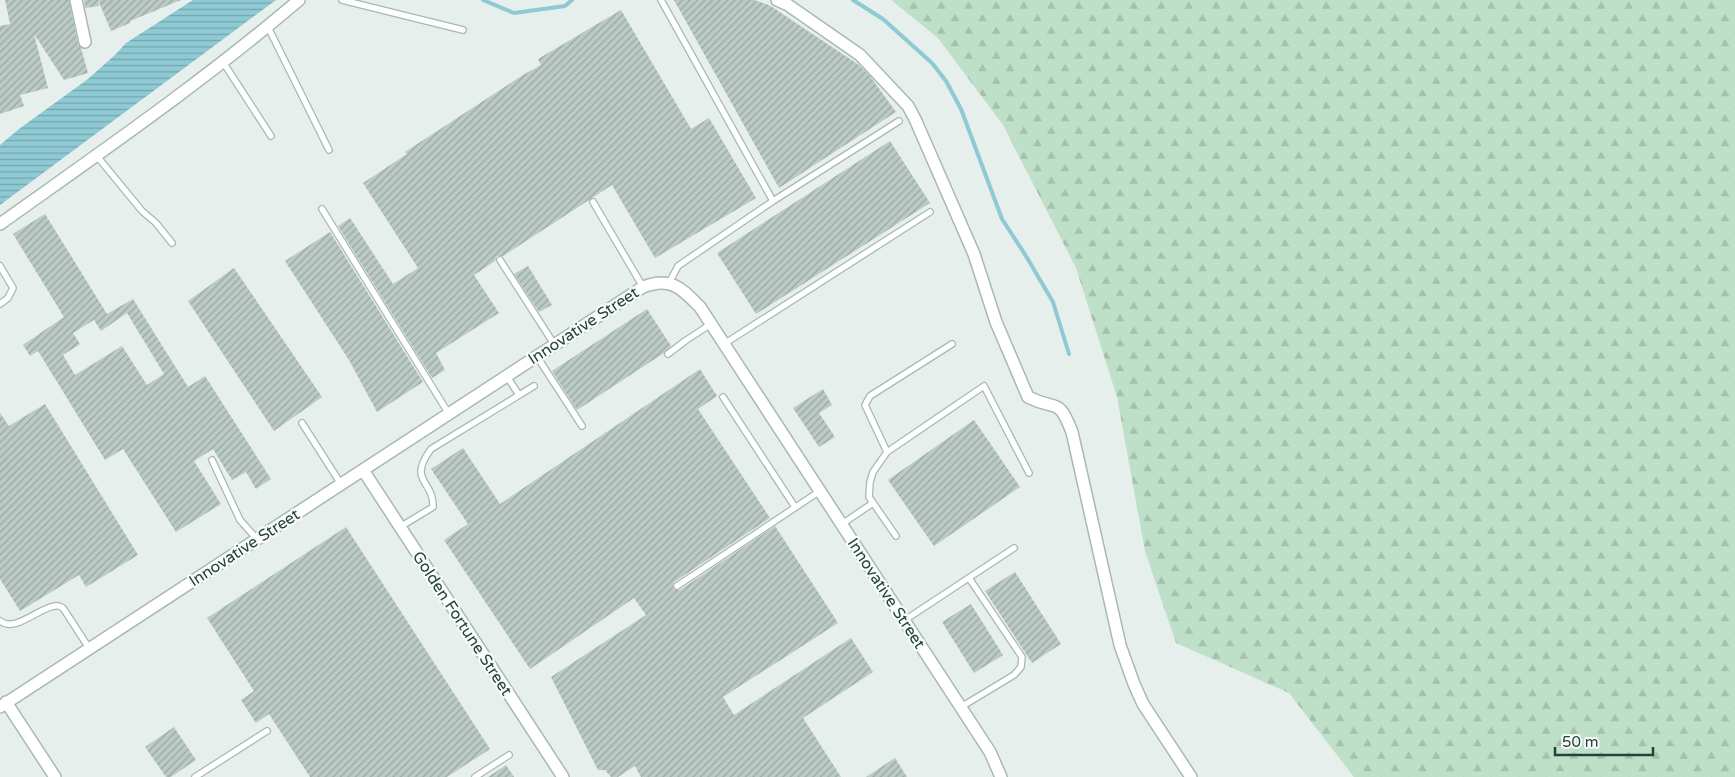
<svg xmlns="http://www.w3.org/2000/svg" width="1735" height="777" font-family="'Varela Round',sans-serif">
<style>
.forest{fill:url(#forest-firs)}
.water{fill:url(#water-rules)}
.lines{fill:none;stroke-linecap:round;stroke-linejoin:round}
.stream{stroke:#8ec9d4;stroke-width:4}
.building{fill:url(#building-hatch);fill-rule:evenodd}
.lane-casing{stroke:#a8b8b2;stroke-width:8}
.street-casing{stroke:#a8b8b2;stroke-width:14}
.lane{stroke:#fff;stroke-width:5.5}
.street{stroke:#fff;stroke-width:11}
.labels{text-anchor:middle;stroke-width:4.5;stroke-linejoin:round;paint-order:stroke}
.street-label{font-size:16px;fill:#24423a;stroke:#f7fbf9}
</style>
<defs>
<pattern id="forest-firs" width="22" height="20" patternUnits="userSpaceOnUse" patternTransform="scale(1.25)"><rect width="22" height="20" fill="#bfe0c8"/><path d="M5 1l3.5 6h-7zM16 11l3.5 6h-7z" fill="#a4c1ad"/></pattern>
<pattern id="water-rules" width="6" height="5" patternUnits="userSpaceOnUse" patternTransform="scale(1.25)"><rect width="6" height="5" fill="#8ec9d4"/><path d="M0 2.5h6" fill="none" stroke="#74a5ad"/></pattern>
<pattern id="building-hatch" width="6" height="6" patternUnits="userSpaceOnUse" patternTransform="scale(1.25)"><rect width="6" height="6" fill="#bbcac4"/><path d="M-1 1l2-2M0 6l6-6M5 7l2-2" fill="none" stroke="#98a6a0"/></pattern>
</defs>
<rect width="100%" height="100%" fill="#e6efeb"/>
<path class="forest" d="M891 0H1735V777H1354L1289 693 1176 643 1145 551 1117 397 1076 268 1003 125 938 38Z"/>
<path class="water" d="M193 0H276L0 205V145L19 129 88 79 115 55 126 43Z"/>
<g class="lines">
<path class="stream" d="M483 0 514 13 565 6 572 0
M853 0 883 19 932 63 946 81 961 109 1002 219 1026 256 1053 302 1069 354"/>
</g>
<path class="building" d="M5 0H69L78 44 81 48 88 73 64 80 34 34 48 88 20 95 24 106 0 114V26L10 24Z
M84 0H181L130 21V23L111 31 98 0 99 6 85 8Z
M674 0H754L769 5 859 65 870 76 896 112 779 188Z
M621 10 691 129 709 118 756 198 655 258 612 185 503 256H497L495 261 474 275 499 313 436 353 445 370 432 378 338 226 350 218 393 284 418 268 363 183 407 154 405 152 523 75 541 65 538 59Z
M890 141 930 203 756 314 717 253Z
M45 214 107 314 133 299 188 387 205 376 271 479 256 489 246 472 232 480 213 449 194 461 221 504 176 532 123 449 105 460 38 351 30 356 23 345 64 317 13 234ZM127 313 164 374 147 385 122 346 75 375 63 355 80 344 73 333 94 320 101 331Z
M330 232 423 382 377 412 349 360 285 261Z
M528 266 552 305 539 312 514 274Z
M234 268 322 397 274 431 188 301Z
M647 309 671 346 664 353 577 410 552 371Z
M700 369 717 396 698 409 770 518 674 582 673 588 675 590H680L775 526 838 623 723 697 734 715 851 638 873 672 803 718 841 777H641L635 766 618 777H611L605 770H598L551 677 646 615 634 598 530 669 444 540 468 524 431 469 463 448 500 504Z
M823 389 832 405 819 413 835 437 819 447 793 408Z
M45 404 138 555 86 587 79 575 20 611 0 579V413L9 426Z
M974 420 1020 487 934 546 888 480Z
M346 527 490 749 447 777H310L269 714 256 723 241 700 254 691 207 618Z
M1015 572 1061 644 1032 663 985 591Z
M971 604 1003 655 974 673 942 622Z
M174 727 196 760 171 777H166L145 747Z
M895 758 907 777H866Z
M506 765 514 777H488Z"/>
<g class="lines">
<defs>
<path id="lane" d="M342 0 463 30
M661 0 773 201
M268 27 329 150
M223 62 271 136
M96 155 142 211 156 223 172 243
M593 202 643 287
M322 209 449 414
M500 260 554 344
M0 266 13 288 8 298 0 304
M669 283 678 266 773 201 899 121
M724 344 930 212
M668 354 685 341 711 324
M536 355 582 426
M506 375 519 395
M723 397 795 507
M302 423 341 484
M887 452 865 405 870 396 952 344
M212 460 240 520 256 538
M842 524 873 503
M400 527 433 507C434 480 407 482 431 449L534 386
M896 536 869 497 870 482 873 472 887 452 984 386 1029 473
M677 586 820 491
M905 620 1014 548
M0 621C15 633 40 607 55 606 58 605 61 607 63 608L89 648
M961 707 1014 675 1021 667 1022 657 969 578
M195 777 267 731
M475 777 509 755"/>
<path id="street" d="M76 0 85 42
M777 0 788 5 860 55 908 106 915 119 974 254 996 322 1028 397C1058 412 1058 396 1072 432L1120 645 1134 684 1143 704 1191 777
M0 224C101 152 204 81 299 0
M363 470 563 777
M6 702 55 777
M0 707 643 287C671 276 681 288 700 307L990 752 1001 777"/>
</defs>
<use href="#lane" class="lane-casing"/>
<use href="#street" class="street-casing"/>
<use href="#lane" class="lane"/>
<use href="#street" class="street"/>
</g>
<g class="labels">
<g class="street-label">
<text transform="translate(583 325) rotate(-33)" y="6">Innovative Street</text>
<text transform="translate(244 547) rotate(-33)" y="6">Innovative Street</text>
<text transform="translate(887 593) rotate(57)" y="6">Innovative Street</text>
<text transform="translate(463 623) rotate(57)" y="6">Golden Fortune Street</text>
</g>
</g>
<path d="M1555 747v8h98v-8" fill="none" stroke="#24423a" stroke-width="2.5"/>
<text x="1562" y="747" font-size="15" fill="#24423a" stroke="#f7fbf9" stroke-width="4" paint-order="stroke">50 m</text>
</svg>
